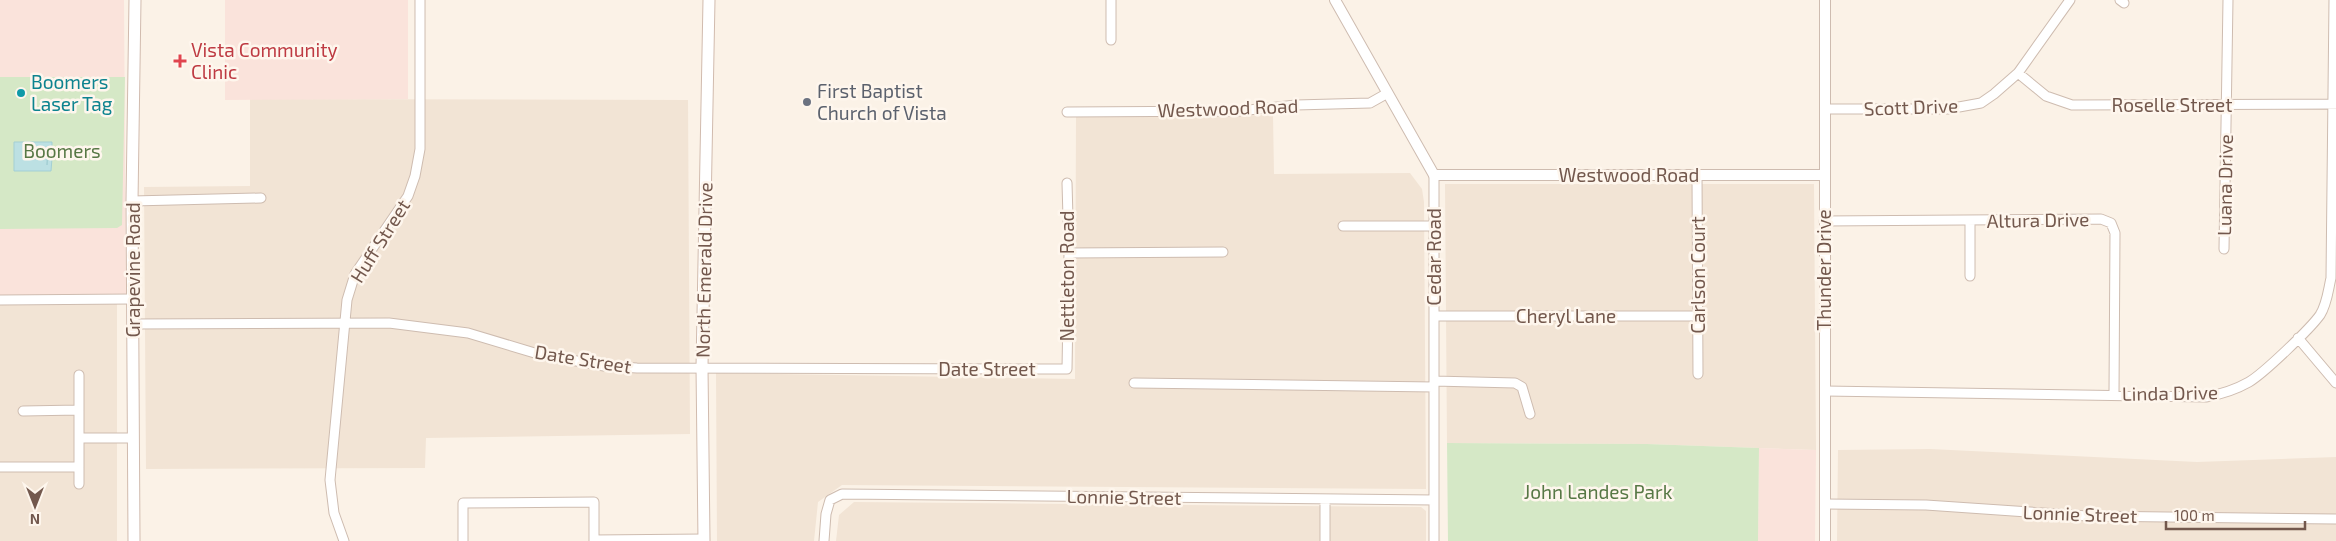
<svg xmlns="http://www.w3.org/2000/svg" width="2336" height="541" font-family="'Exo 2',sans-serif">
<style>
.residential{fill:#f2e4d5}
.commercial{fill:#fae3db}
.green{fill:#d5e8c6}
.water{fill:#bce0e3;stroke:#a3cfd4}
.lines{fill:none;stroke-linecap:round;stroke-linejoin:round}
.minor-casing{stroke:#cebcb0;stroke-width:11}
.tertiary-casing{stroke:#cebcb0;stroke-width:12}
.secondary-casing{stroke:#d1bbae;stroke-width:13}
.minor{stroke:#fff;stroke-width:9}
.tertiary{stroke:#fff;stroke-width:10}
.secondary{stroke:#fff;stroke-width:11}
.health-dot{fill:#e0444e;stroke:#fef6ed;stroke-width:2}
.culture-dot{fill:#0f9aa8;stroke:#fef6ed;stroke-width:2}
.worship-dot{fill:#6b7280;stroke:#fef6ed;stroke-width:2}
.labels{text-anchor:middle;stroke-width:5;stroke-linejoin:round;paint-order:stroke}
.health-label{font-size:19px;fill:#be3a42;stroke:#fef6ed;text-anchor:start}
.culture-label{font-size:19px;fill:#0d838f;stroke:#fef6ed;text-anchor:start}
.worship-label{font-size:19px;fill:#5b616d;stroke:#fef6ed;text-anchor:start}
.street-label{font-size:19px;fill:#73584d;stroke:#fef6ed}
.park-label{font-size:19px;fill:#577845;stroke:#fef6ed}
</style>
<rect width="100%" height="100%" fill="#fbf2e7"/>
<path class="residential" d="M250 99 688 100 690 434 426 438 425 468 146 469 144 187 250 186Z
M1273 115 1274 174 1410 173 1422 189 1424 202 1426 489 842 485 818 502 814 541H717L716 373 1075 379 1076 117Z
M1445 184H1814L1816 450 1647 444 1447 443Z
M117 304V541H0V305Z
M1930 449 2197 462 2336 457V541H1837L1838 450Z
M854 502 1421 507 1426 511V541H836L839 515Z"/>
<path class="commercial" d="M0 0H124L126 294 0 296Z
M225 0H408V99L225 100Z
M1759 448 1816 450 1815 541H1758Z"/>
<path class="green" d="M0 77H125L122 225 117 228 0 229Z
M1447 443 1647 444 1759 448 1758 541H1448Z"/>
<path class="water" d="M14 142H52V156H49V148H47V165L48 158H52L51 171H14Z"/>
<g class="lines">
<defs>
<path id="minor" d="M2120 0 2124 3
M1111 40V0
M2018 73 2046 96 2072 105 2336 104
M1825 109H1948L1981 103 1994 94 2018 73 2070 0
M1067 112 1239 111 1296 105 1370 103 1386 94
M1434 175V541
M1697 175 1698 374
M132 201 261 198
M1970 220V276
M1824 221 2101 219 2111 223 2115 233 2114 394
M1343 226H1434
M2224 249 2228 0
M1069 253 1223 252
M0 300 132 299
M1434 316H1698
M133 324 389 323 468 333 538 354 604 366 637 368 1067 369 1069 253 1067 183
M2298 338 2336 383
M79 375V438H133
M1434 381 1515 383 1522 387 1530 414
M1134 383 1434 387
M1825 391 2206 397C2222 394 2235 390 2249 382 2264 373 2310 329 2320 315 2327 304 2328 291 2331 278L2334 0
M23 411 79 410
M79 438V484
M0 467H79
M1825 504 1926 505 2087 516 2336 519
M594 540 704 539
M344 541 334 513 330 480 347 300 355 274 408 196 415 176 420 149V0
M463 541V503L594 502V541
M824 541 826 514 830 500 842 494 1434 500
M1325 541V499"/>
<path id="tertiary" d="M1335 0 1434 175H1824
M1825 0V541"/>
<path id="secondary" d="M134 541 132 201 135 0
M704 541 702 367 709 0"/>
</defs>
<use href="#minor" class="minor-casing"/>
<use href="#tertiary" class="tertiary-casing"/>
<use href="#secondary" class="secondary-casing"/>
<use href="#minor" class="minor"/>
<use href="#tertiary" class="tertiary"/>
<use href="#secondary" class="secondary"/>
</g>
<path class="health-dot" d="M177.5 53.5h5v5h5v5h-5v5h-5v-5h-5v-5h5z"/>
<circle class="culture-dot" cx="21" cy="93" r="5"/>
<circle class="worship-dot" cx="807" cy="102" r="5"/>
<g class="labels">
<g class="health-label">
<text x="191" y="57">Vista Community<tspan x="191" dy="22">Clinic</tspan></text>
</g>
<g class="culture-label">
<text x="31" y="89">Boomers<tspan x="31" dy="22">Laser Tag</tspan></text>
</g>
<g class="worship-label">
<text x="817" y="98">First Baptist<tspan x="817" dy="22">Church of Vista</tspan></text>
</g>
<g class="street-label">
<text x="2172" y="112">Roselle Street</text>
<text transform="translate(1911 107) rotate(-2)" y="7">Scott Drive</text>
<text transform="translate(1228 108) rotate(-2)" y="7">Westwood Road</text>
<text x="1629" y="182">Westwood Road</text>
<text transform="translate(2225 185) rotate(-89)" y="7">Luana Drive</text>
<text transform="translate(2038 220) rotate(-1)" y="7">Altura Drive</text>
<text transform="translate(380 241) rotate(-58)" y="7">Huff Street</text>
<text transform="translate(1434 257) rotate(-90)" y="7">Cedar Road</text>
<text transform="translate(133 270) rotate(-90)" y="7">Grapevine Road</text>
<text transform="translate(704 270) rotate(-89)" y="7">North Emerald Drive</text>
<text transform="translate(1824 270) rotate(-90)" y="7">Thunder Drive</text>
<text transform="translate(1698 275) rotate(-90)" y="7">Carlson Court</text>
<text transform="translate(1067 276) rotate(-90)" y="7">Nettleton Road</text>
<text x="1566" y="323">Cheryl Lane</text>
<text transform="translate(583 359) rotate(9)" y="7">Date Street</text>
<text x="987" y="376">Date Street</text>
<text transform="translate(2170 393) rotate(-1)" y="7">Linda Drive</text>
<text transform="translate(1124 497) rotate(1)" y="7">Lonnie Street</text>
<text transform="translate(2080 514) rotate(2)" y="7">Lonnie Street</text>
</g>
<g class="park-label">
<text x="62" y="158">Boomers</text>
<text x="1598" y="499">John Landes Park</text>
</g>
</g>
<g transform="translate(35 506) rotate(180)" stroke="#fef6ed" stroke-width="4" paint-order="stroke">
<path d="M0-4L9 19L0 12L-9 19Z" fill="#73584d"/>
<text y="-8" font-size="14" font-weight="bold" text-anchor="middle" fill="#73584d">N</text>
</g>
<path d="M2166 521v8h139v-8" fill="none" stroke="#73584d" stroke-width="2.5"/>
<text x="2174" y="521" font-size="15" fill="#73584d" stroke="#fef6ed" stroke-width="4" paint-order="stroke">100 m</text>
</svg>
